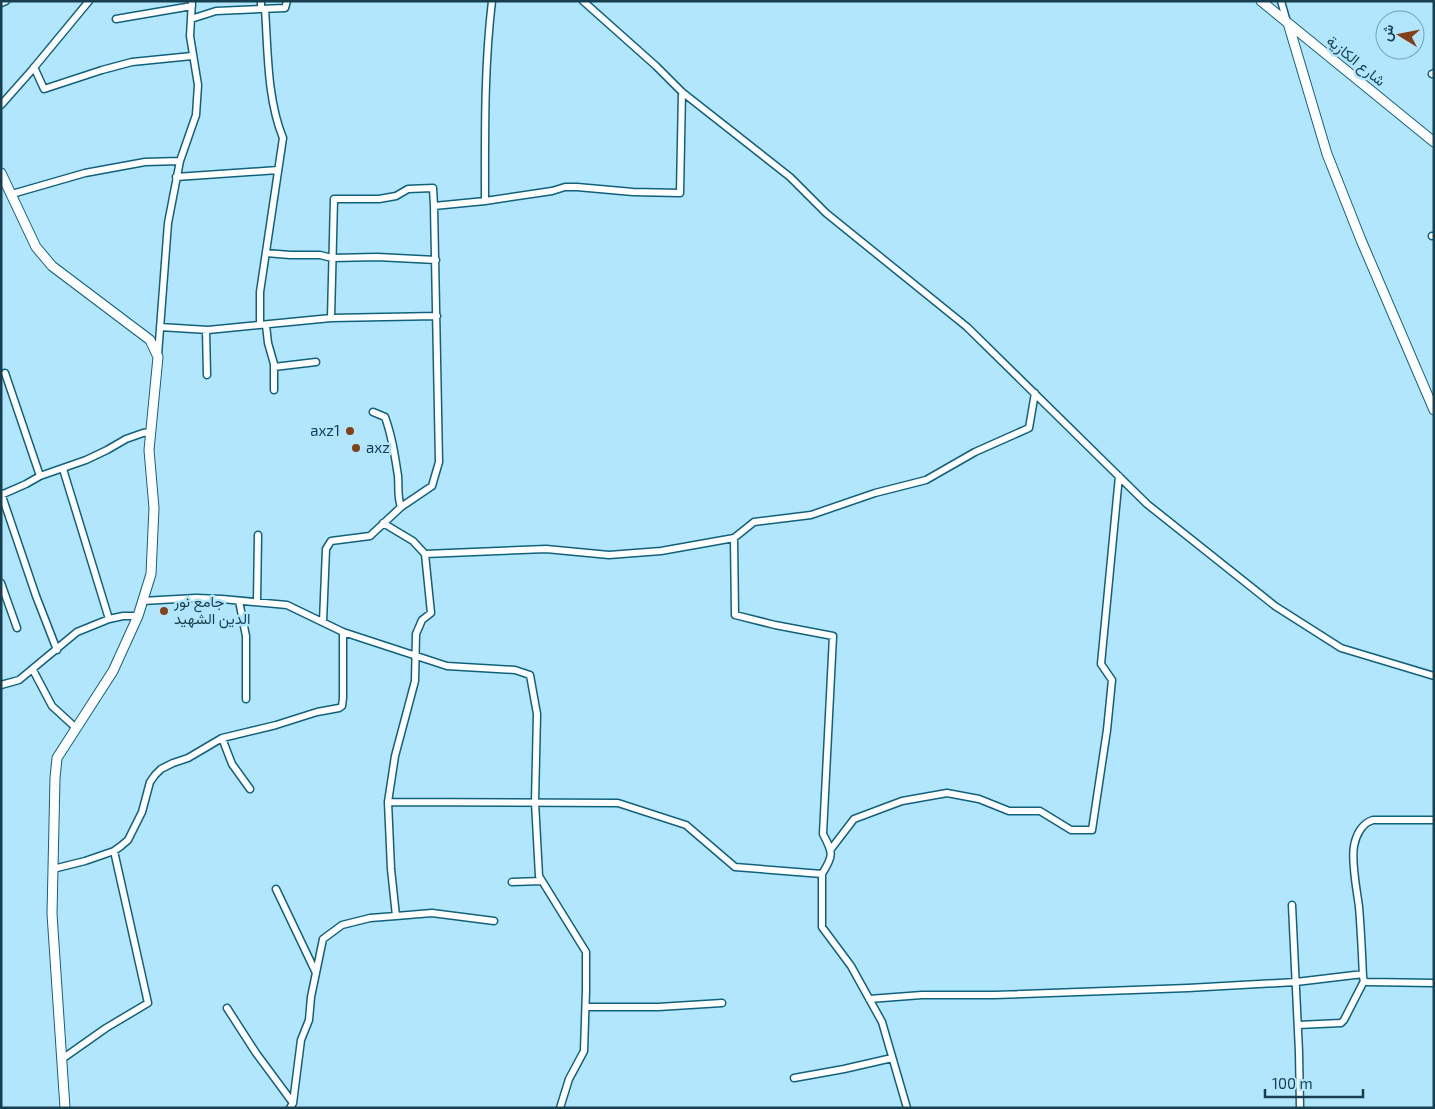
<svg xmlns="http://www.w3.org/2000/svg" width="1435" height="1109" font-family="'Exo 2',Vazirmatn,sans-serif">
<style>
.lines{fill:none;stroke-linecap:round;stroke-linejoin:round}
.street-casing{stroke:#10627c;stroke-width:9}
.secondary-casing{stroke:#10627c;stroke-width:11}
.street{stroke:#fff;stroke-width:6}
.secondary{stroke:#fff;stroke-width:9}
.poi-dot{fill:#853f19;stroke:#b1e6fd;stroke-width:2}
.labels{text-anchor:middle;stroke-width:5;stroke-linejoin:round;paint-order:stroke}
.street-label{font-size:15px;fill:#173f4f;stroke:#b1e6fd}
.poi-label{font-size:15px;fill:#173f4f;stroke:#b1e6fd;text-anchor:start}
</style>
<rect width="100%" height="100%" fill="#b1e6fd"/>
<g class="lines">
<defs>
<path id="street" d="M261 1V9
M583 1 656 66 682 92 790 177 826 213 967 327 1147 504 1275 606 1341 648 1434 676
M1281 1 1287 22
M1 3 6 1
M116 19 192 6
M191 19 216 11 285 8 287 1
M34 67 44 89 102 70 132 62 192 56
M1432 74 1434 73
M1 105 32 70 89 1
M176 177 278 170
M12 194 85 173 145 162 180 161
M485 201C485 134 484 68 492 1
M1432 236H1434
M266 253 290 255H320L332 258 377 257 436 260
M331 318 334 199H379L396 196 408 189 433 188 434 206
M260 325V292L283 138C267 99 268 51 265 9
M266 325 268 343 274 364V390
M160 327 208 330 331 318 437 316
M206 330 207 375
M158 355 168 223 180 161 196 115 198 85 190 36 192 1
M274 367 316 362
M5 373 40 476
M373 412 385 417C392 436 395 456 398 476 399 486 397 496 401 507
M63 469 109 619
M1 493 36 596 57 650
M1 495 26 484 40 476 86 460 107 450 126 439 143 433 151 432
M734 538 735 615 775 625 833 636 823 834C833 853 834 855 822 874
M425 554 546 549 609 555 661 551 734 538 754 522 811 515 875 493 926 480 975 452 1029 428 1035 393
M1 583 17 628
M142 601 196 598 222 599 287 605 343 632 447 666 515 670 530 675 537 714 535 802 539 876 586 952V990L584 1051 569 1079 560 1108
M239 601 246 636V699
M257 602 258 535
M323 622 326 549 331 541 370 536 401 507 432 486 439 462 434 206 485 201 552 191 565 187H577L633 192 680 193 682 92
M33 670 52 706 76 728
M1 685 19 680 77 632 109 619 123 616H138
M222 738 232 764 250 789
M388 802 618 803 686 825 735 867 822 874V927L851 966 882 1022 907 1108
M1434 820H1373C1362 823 1356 835 1354 846 1351 862 1357 891 1359 907 1361 930 1362 954 1363 977L1364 981 1367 982 1434 983
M831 849 854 819 902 801 947 793 979 799 1009 811H1040L1071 830H1092L1107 730 1112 680 1101 664 1119 476
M53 869 85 861 114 851 121 846 128 840 142 812 150 782 155 775 161 769 173 763 188 758 222 738 276 725 317 712 339 708 342 706 343 698V632
M512 882 542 881
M276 889 316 973
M1292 905 1299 1052 1300 1108
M396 916 432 913 494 921
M869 999 922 995H994L1188 988 1296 982 1363 974
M586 1007H658L722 1003
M227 1008 256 1053 293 1103
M1298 1025 1341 1023 1344 1020 1364 981
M62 1059 106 1028 148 1003 114 851
M794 1078 844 1069 892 1058
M290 1108 293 1103 301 1040 309 1020 311 997 323 939 342 925 370 918 396 916 391 869 388 802 395 756 415 681 416 634 422 620 431 613 425 554 413 541 383 523"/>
<path id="secondary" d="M1261 1 1434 142
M1288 23 1327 154 1361 240 1434 410
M1 173 36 247 52 266 150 340 158 357 149 450 154 508 151 574 138 616 113 671 57 758 55 778 52 914 65 1108"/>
</defs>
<use href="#street" class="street-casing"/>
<use href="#secondary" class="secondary-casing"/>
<use href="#street" class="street"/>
<use href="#secondary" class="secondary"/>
</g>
<g class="poi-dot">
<circle cx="350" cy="431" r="5"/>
<circle cx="356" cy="448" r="5"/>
<circle cx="164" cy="611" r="5"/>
</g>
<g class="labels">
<g class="street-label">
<text transform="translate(1356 61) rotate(39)" y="5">شارع الكازية</text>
</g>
<g class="poi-label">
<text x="340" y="436" text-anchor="end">axz1</text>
<text x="366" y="453">axz</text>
<text x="174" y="607">جامع نور<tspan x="174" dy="17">الدين الشهيد</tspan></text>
</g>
</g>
<rect width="1435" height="1109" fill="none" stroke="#173f4f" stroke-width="5"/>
<g transform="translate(1400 35) rotate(280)"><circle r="24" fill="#b1e6fd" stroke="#73a3b7"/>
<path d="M0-4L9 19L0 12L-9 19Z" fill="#853f19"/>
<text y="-8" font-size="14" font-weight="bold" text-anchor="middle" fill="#173f4f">ش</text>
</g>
<path d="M1265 1089v8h98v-8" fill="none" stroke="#173f4f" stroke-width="2.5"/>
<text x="1272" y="1089" font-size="15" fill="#173f4f" stroke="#b1e6fd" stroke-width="4" paint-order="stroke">100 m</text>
</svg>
